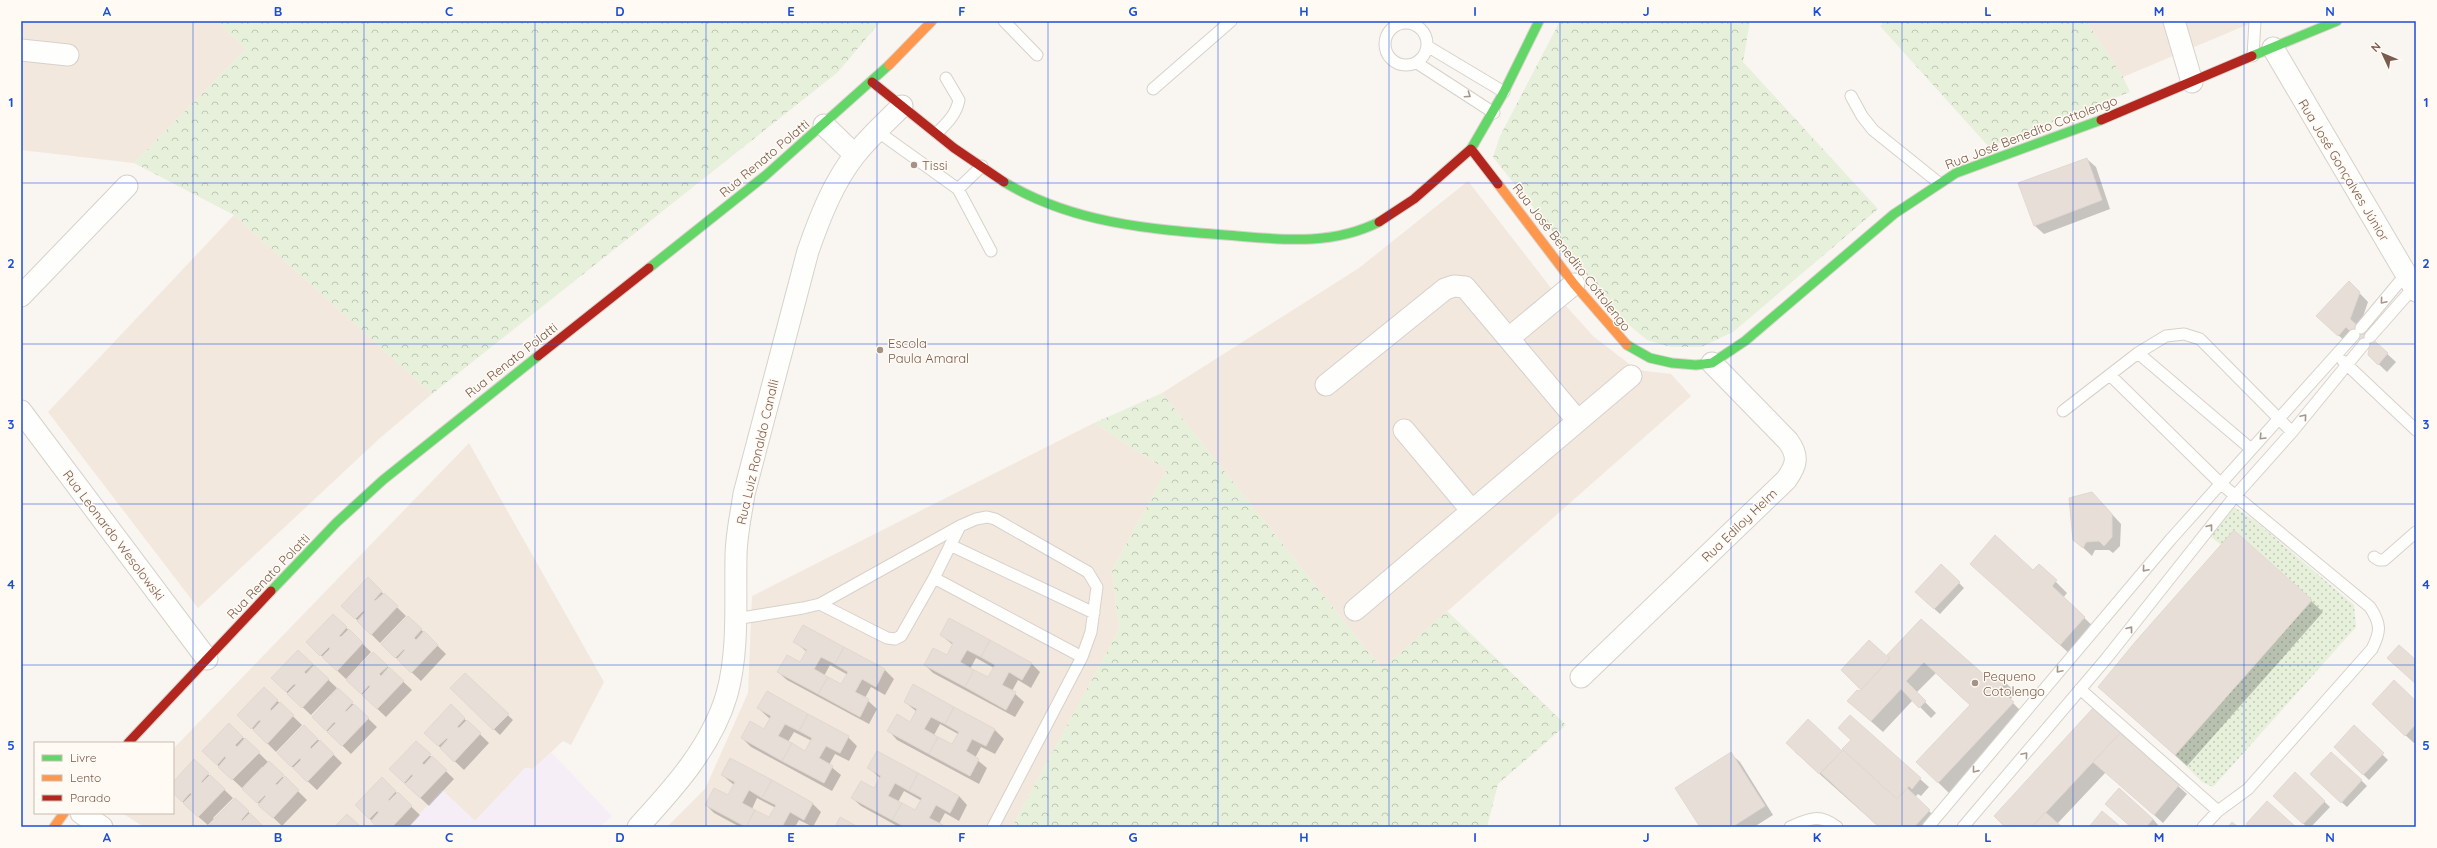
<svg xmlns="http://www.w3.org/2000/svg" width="2437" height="848" font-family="Quicksand,sans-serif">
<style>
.residential{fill:#f2e8de}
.education{fill:#f6eef6}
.grass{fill:url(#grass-dots)}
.forest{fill:url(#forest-crowns)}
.shadow{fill:#0003;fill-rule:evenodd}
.building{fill:#e6ded7;stroke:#e2d8d2}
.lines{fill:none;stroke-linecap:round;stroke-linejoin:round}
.lane-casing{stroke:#d7d1cb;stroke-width:13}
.street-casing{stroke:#d7d1cb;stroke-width:23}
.fast-casing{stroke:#d9d2cb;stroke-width:11}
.slow-casing{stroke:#d9d2cb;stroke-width:11}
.jam-casing{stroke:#d9d2cb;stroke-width:11}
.lane{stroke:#fefefd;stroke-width:11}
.street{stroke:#fefefd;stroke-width:21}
.fast{stroke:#63d668;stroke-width:9}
.slow{stroke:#ff974d;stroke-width:9}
.jam{stroke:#b3261e;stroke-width:9}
.oneway{stroke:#a8958b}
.grid{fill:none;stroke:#1d4ed8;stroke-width:1;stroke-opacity:0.55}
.poi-dot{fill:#a69286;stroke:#fffaf3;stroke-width:1.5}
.labels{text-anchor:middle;stroke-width:3;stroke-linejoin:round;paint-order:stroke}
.street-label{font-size:13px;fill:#7a5c4d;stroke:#fffaf3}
.poi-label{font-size:13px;fill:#7a5c4d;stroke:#fffaf3;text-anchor:start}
.neatline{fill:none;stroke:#1d4ed8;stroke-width:1.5}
.grid-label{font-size:13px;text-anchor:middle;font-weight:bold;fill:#1d4ed8}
</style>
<defs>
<pattern id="grass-dots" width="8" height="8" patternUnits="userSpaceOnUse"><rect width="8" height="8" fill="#e7f0db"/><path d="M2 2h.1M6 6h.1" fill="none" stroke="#c0c6b4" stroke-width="1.8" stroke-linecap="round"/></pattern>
<pattern id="forest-crowns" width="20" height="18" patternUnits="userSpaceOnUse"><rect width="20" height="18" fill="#e7f0db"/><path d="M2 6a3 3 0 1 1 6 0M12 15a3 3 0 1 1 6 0" fill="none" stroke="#c0c6b4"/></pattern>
</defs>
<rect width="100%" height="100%" fill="#f9f5f0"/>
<path class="residential" d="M21 21H217L246 49 134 163 21 150Z
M2086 21H2256L2123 77Z
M1468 181 1558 297 1593 336 1637 370 1671 374 1691 396 1382 669 1162 393 1359 268Z
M234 215 432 394 380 438 198 608 48 412Z
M1094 423 1167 470 1112 570 1119 630 1012 827H667L705 789 748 693 752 596Z
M469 443 604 682 571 745 563 741 533 769 525 768 475 821 442 790 408 827H144L122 813H173V749Z"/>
<path class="education" d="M551 752 612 816 600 827H408L442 790 475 821 525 768 533 769Z"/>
<path class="grass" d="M2234 507 2255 521 2354 605 2356 627 2213 787 2202 782 2175 755 2312 600 2235 530 2221 545 2210 536Z"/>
<path class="forest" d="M217 21H881L838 72 432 394 234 215 134 163 246 49Z
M1560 21H1750L1743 62 1878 209 1733 332 1701 347H1671L1647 340 1623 320 1493 157 1500 136Z
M1885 21H2086L2123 77 2130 92 1989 147 1880 26Z
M1162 393 1382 669 1447 611 1566 725 1498 784 1487 827H1012L1119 630 1112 570 1167 470 1094 423Z"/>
<path class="shadow" d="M2087 159 2096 167 2110 209 2044 234 2035 226 2020 184Z
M2349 282 2368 302 2359 328 2396 362 2387 372 2369 355 2370 349 2355 335 2348 344 2326 324Z
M2101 502 2121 524 2120 546 2113 553 2109 550H2095L2092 556 2074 539Z
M2235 531 2323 612 2187 766 2111 698Z
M1941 565 1964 588 1940 614 1922 598Z
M2039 565 2067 593 2063 598 2096 629 2072 656 1983 575 2033 572Z
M368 579 406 616 380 643 351 614Z
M333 615 371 652 346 679 307 642Z
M408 617 446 654 421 681 391 653Z
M1921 620 1990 681 1996 674 2005 682 2016 693 2010 700 2024 714 1950 794 1917 762 1971 706 1936 673 1916 693 1936 713 1931 718 1913 700 1883 732 1848 701 1893 663Z
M803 626 885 670 894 679 885 695 871 687 865 698 877 709 869 724 787 680 778 672 801 663 807 652 795 642ZM830 665 848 675 842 686 824 676Z
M941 635 1031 663 1040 672 1031 688 1018 680 1012 691 1024 702 1015 717 933 673 925 665 947 656 953 645ZM976 658 994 668 988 679 970 669Z
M298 651 337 688 311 715 281 687Z
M373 653 412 690 386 717 356 689Z
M465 674 513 720 500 735 451 688Z
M913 686 995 730 1004 739 995 754 981 747 975 758 987 768 979 784 897 740 889 731 911 723 917 712 905 702ZM940 724 958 734 952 745 934 735Z
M264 688 302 725 276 752 247 723Z
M338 690 377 727 351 754 313 717Z
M2416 702V742L2414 743 2381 713Z
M451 706 489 743 464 770 425 733Z
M758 708 848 737 857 746 849 761 835 754 829 765 841 775 832 791 751 747 742 738 764 730 770 719ZM794 732 812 741 806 752 788 742Z
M2094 709 2187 794 2163 823 2106 772 2057 824 2061 827H2007Z
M1808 721 1843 754V750L1852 740 1920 779 1929 787 1921 796 1918 794 1915 797 1938 820 1931 827H1879L1795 752Z
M229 724 307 800 282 826 244 789 264 768 262 767 242 788 212 760Z
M304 726 342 763 317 790 287 762Z
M2354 727 2388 760 2369 780 2335 747Z
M416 742 454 779 429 806 399 778Z
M1731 754 1740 762 1773 815 1754 827H1701Z
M194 761 233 798 213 818 215 820 235 799 264 827H210L193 812 173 792V783Z
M869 768 959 796 967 805 959 821 945 813 939 824 943 827H899L861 806 852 798 875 789 881 779ZM904 791 922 801 916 812 898 802Z
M2295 774 2330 807 2311 827H2307L2274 796Z
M722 775 812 803 821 812 813 827 799 820 795 827H740L714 813 706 805 728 796 734 785ZM757 798 776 808 769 819 752 809Z
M382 779 420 815 409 827H378L365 814Z
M2317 780H2361L2367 786 2347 807Z
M2153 819 2158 825 2156 827H2132Z"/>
<path class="building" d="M2087 158 2102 200 2034 226 2018 183Z
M2349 281 2360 292 2350 319 2388 353 2378 365 2368 355 2369 349 2346 327 2338 336 2316 316Z
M2092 492 2112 514V537L2104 546 2099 541 2086 542 2083 548 2073 540 2069 498Z
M2234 530 2312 600 2175 755 2098 687 2136 641Z
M1995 535 2033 570 2039 564 2057 580 2052 586 2085 617 2060 645 1970 564Z
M1941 564 1960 582 1934 609 1915 592Z
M368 577 382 591 374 600 375 601 384 593 398 606 371 635 357 621 365 612 363 611 355 619 341 606Z
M333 614 347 627 339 636 341 637 349 629 363 643 337 671 322 657 330 649 329 647 320 656 306 642Z
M408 616 422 629 414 638 416 640 424 631 438 645 411 673 397 659 405 650 404 649 395 658 381 644Z
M949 618 990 640 981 657 967 650 960 662 974 670 965 687 924 665 933 648 947 655 953 643 940 635Z
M1921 619 1990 680 1996 673 2006 681 1999 689 2014 702 1938 783 1916 762 1970 705 1924 662 1906 681 1926 701 1919 708 1901 689 1871 721 1847 701 1857 690 1860 691 1890 658 1887 655Z
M803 625 844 647 835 664 821 657 814 669 828 677 818 694 777 672 787 655 800 662 807 650 793 642Z
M990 640 1032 663 1022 680 1009 672 1002 685 1016 692 1006 710 965 687 974 670 988 677 995 665 981 657Z
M1869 640 1890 659 1861 690 1841 670Z
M2399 645 2416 660V684L2387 658Z
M844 647 885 669 876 687 862 679 855 692 869 699 860 717 818 694 828 677 841 684 848 672 835 664Z
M298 650 313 664 304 672 306 674 314 665 329 679 302 708 287 694 296 685 294 684 286 692 271 678Z
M373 652 388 666 379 674 381 676 389 667 404 681 377 709 362 695 370 687 369 685 361 694 346 680Z
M465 673 509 714 493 730 450 688Z
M2394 680 2416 701V724L2405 736 2372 704Z
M913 684 954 707 945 724 931 717 924 729 938 737 929 754 887 731 897 714 910 722 917 709 904 702Z
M264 687 278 700 270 709 271 711 280 702 294 715 267 744 253 730 261 721 259 720 251 729 237 715Z
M338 688 353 702 345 711 346 712 354 704 369 718 342 746 327 732 336 723 334 722 326 731 312 717Z
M767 691 808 714 799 731 785 724 778 736 792 743 782 761 741 738 750 721 764 729 771 716 757 708Z
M451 704 465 718 457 727 459 728 467 720 481 733 454 762 440 748 448 739 447 738 438 746 424 733Z
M954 707 995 729 986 746 972 739 966 751 979 759 970 776 929 754 938 737 952 744 959 732 945 724Z
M2094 707 2120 733 2032 827H2005L1994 816Z
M808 714 849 736 840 753 826 746 819 758 833 766 824 783 782 761 792 743 805 751 812 738 799 731Z
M1850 715 1921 778 1912 789 1909 786 1897 799 1842 749 1851 740 1838 728Z
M1808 719 1842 751 1819 774 1786 743Z
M229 723 243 737 235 745 237 747 245 738 260 752 232 780 218 767 226 758 225 756 217 765 202 751Z
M304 725 318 739 310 747 311 749 320 740 334 754 307 782 293 768 301 760 300 758 291 767 277 753Z
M2354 725 2384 753 2363 775 2334 747Z
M2120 733 2179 785 2154 815 2093 762Z
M416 741 431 754 422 763 424 765 432 756 447 770 420 798 405 784 413 776 412 774 404 783 389 769Z
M1843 750 1897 799 1907 788 1930 810 1914 827H1879L1821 773Z
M877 751 918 773 909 791 895 783 888 796 902 803 892 820 851 798 861 781 874 788 881 776 867 768Z
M1731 752 1765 806 1732 827H1700L1675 788Z
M2331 752 2362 780 2341 803 2310 774Z
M730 758 772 780 762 798 749 790 742 803 755 810 746 827 705 805 714 788 728 795 735 782 721 775Z
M194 759 209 773 201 782 202 783 210 775 225 789 198 817 183 803 192 794 190 793 182 802 173 793V782Z
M269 761 284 775 275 784 277 785 285 776 299 790 273 818 258 805 266 796 265 795 257 803 242 789Z
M2295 772 2325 801 2303 824 2273 796Z
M918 773 959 796 950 813 936 805 929 818 943 825 942 827H905L892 820 902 803 915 810 922 798 909 791Z
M382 777 396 791 388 800 389 801 398 792 412 806 392 827H377L371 821 379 812 377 811 369 819 355 805Z
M772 780 813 803 804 820 790 812 783 825 787 827H746L755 810 769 817 776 805 762 798Z
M2119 788 2153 819 2146 827H2131L2105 804Z
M235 798 249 811 241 820 242 821 250 813 264 827 207 826Z
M2267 801 2296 827H2249L2246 824Z
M2102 811 2121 827H2089Z
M2045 812 2062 827H2032Z
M347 814 361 827H334Z
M840 817 858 827H835Z
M2232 822 2238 827H2228Z"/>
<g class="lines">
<defs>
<path id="lane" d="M1004 21 1037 55
M1385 44a21 21 0 1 1 42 0a21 21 0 1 1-42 0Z
M1427 46 1504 92
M2253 56 2255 21
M1417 63 1494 113
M1153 89 1231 21
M1851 96 1862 116 1873 130 1939 183
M877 131 958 189 991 251
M937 133C947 123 956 115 959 100L946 78
M958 189 982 166
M2361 328 2406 274
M2370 337 2414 287
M2138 353 2251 449
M2343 361 2416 430
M2110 375 2220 483 2370 607C2381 624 2381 631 2372 649L2248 789 2218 811 2203 827
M2063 411 2138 353 2166 336 2184 334 2200 339 2292 432
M950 545 1094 613
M2374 557 2379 560H2384L2416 532
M934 578 1082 657
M820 604 887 638 895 639 901 636 934 578 960 526
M735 619 803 608 820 604 960 526 976 519 987 517 995 519 1088 572 1097 587 1091 632 1082 657 993 827
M2080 689 2218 811
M1790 827C1808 819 1819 813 1837 827
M1928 827 2171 539 2354 335
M1963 827 2106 659 2235 496 2292 432 2364 344"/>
<path id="street" d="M2174 21 2192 82
M2273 48 2416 291
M21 50 68 55
M824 125 855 155
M21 296 127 186
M1509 338 1574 284
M1326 385 1445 289 1454 286 1465 287 1578 421
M21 411 207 659
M1404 430 1472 511
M1355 610 1631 376
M1581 677 1786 480C1797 465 1799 456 1788 441L1712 363
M81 813 102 827
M638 827C674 788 712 746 727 694 739 650 735 602 736 557 736 536 741 515 744 494L808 251C820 217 833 183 855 155 869 137 886 122 902 106"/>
<path id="fast" d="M2252 56 2337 21
M1471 149 1504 92 1539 21
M1004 182C1072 223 1148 229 1225 235 1278 239 1329 247 1379 222
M649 268 766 175 889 65
M1627 345 1650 358 1672 363 1696 365 1712 363 1745 341 1894 214 1956 173 2101 120
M271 591 336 523 383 480 538 356"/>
<path id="slow" d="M889 65 932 21
M1498 184 1574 284 1627 345
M54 827 64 813"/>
<path id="jam" d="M872 82 954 148 1004 182
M2101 120 2252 56
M1379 222 1414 199 1471 149 1498 184
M538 356 649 268
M128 743 271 591"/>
</defs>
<use href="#lane" class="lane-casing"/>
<use href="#street" class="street-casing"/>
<use href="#fast" class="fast-casing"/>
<use href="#slow" class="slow-casing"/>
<use href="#jam" class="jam-casing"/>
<use href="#lane" class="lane"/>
<use href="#street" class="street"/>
<use href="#fast" class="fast"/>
<use href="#slow" class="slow"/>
<use href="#jam" class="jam"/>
</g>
<defs><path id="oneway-chevron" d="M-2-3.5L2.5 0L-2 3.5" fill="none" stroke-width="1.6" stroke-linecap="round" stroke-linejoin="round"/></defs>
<g class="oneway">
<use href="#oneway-chevron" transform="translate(1468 95) rotate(34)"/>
<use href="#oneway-chevron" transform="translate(2383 301) rotate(130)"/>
<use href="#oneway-chevron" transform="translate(2304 417) rotate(-50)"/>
<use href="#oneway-chevron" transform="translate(2262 437) rotate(134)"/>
<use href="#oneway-chevron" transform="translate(2210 527) rotate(-52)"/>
<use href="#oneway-chevron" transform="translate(2145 569) rotate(131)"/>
<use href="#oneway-chevron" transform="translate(2130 629) rotate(-52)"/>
<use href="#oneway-chevron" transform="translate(2059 670) rotate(130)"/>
<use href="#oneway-chevron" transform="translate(2025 755) rotate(-50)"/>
<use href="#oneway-chevron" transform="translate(1975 770) rotate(129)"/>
</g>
<path class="grid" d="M193 21V827M364 21V827M535 21V827M706 21V827M877 21V827M1048 21V827M1218 21V827M1389 21V827M1560 21V827M1731 21V827M1902 21V827M2073 21V827M2244 21V827M21 183H2416M21 344H2416M21 504H2416M21 665H2416"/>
<g class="poi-dot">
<circle cx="914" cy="165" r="4"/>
<circle cx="880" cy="350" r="4"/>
<circle cx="1975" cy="683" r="4"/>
</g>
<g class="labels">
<g class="street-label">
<text transform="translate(2031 132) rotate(-21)" y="5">Rua José Benedito Cottolengo</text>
<text transform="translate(764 158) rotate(-40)" y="5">Rua Renato Polatti</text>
<text transform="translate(2344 170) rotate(59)" y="5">Rua José Gonçalves Júnior</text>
<text transform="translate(1572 257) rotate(52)" y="5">Rua José Benedito Cottolengo</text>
<text transform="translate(511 360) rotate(-38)" y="5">Rua Renato Polatti</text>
<text transform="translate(757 452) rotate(-77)" y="5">Rua Luiz Ronaldo Canalli</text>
<text transform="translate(1739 525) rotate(-44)" y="5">Rua Ediloy Helm</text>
<text transform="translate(114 535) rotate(53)" y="5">Rua Leonardo Wesolowski</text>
<text transform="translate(268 576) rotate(-46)" y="5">Rua Renato Polatti</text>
</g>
<g class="poi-label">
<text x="922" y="170">Tissi</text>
<text x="888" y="348">Escola<tspan x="888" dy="15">Paula Amaral</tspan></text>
<text x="1983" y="681">Pequeno<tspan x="1983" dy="15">Cotolengo</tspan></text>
</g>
</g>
<rect width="2437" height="848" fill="none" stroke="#fffaf3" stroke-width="44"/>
<rect x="34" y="742" width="140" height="72" fill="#fffaf3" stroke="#cabbb1"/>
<rect x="42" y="755" width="20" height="6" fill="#63d668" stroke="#cabbb1"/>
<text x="70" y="762" font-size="12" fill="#7a5c4d">Livre</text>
<rect x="42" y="775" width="20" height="6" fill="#ff974d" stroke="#cabbb1"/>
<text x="70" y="782" font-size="12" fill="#7a5c4d">Lento</text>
<rect x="42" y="795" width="20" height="6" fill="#b3261e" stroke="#cabbb1"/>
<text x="70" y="802" font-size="12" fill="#7a5c4d">Parado</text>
<g transform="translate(2383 54) rotate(314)" stroke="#fffaf3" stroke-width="3" paint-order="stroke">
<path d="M0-3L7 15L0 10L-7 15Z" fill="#7a5c4d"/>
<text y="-6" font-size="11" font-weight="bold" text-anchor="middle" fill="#7a5c4d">N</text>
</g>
<rect x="22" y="22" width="2393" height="804" class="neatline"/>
<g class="grid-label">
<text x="107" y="16">A</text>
<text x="278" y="16">B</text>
<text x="449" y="16">C</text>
<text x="620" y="16">D</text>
<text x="791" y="16">E</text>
<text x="962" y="16">F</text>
<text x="1133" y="16">G</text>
<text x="1304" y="16">H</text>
<text x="1475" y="16">I</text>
<text x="1646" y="16">J</text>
<text x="1817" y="16">K</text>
<text x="1988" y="16">L</text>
<text x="2159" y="16">M</text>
<text x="2330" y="16">N</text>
<text x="11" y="107">1</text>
<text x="2426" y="107">1</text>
<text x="11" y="268">2</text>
<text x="2426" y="268">2</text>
<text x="11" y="429">3</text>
<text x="2426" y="429">3</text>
<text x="11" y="589">4</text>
<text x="2426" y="589">4</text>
<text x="11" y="750">5</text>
<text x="2426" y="750">5</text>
<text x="107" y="842">A</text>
<text x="278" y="842">B</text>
<text x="449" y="842">C</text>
<text x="620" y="842">D</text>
<text x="791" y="842">E</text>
<text x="962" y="842">F</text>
<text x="1133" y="842">G</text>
<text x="1304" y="842">H</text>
<text x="1475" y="842">I</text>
<text x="1646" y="842">J</text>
<text x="1817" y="842">K</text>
<text x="1988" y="842">L</text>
<text x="2159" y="842">M</text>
<text x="2330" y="842">N</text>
</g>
</svg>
